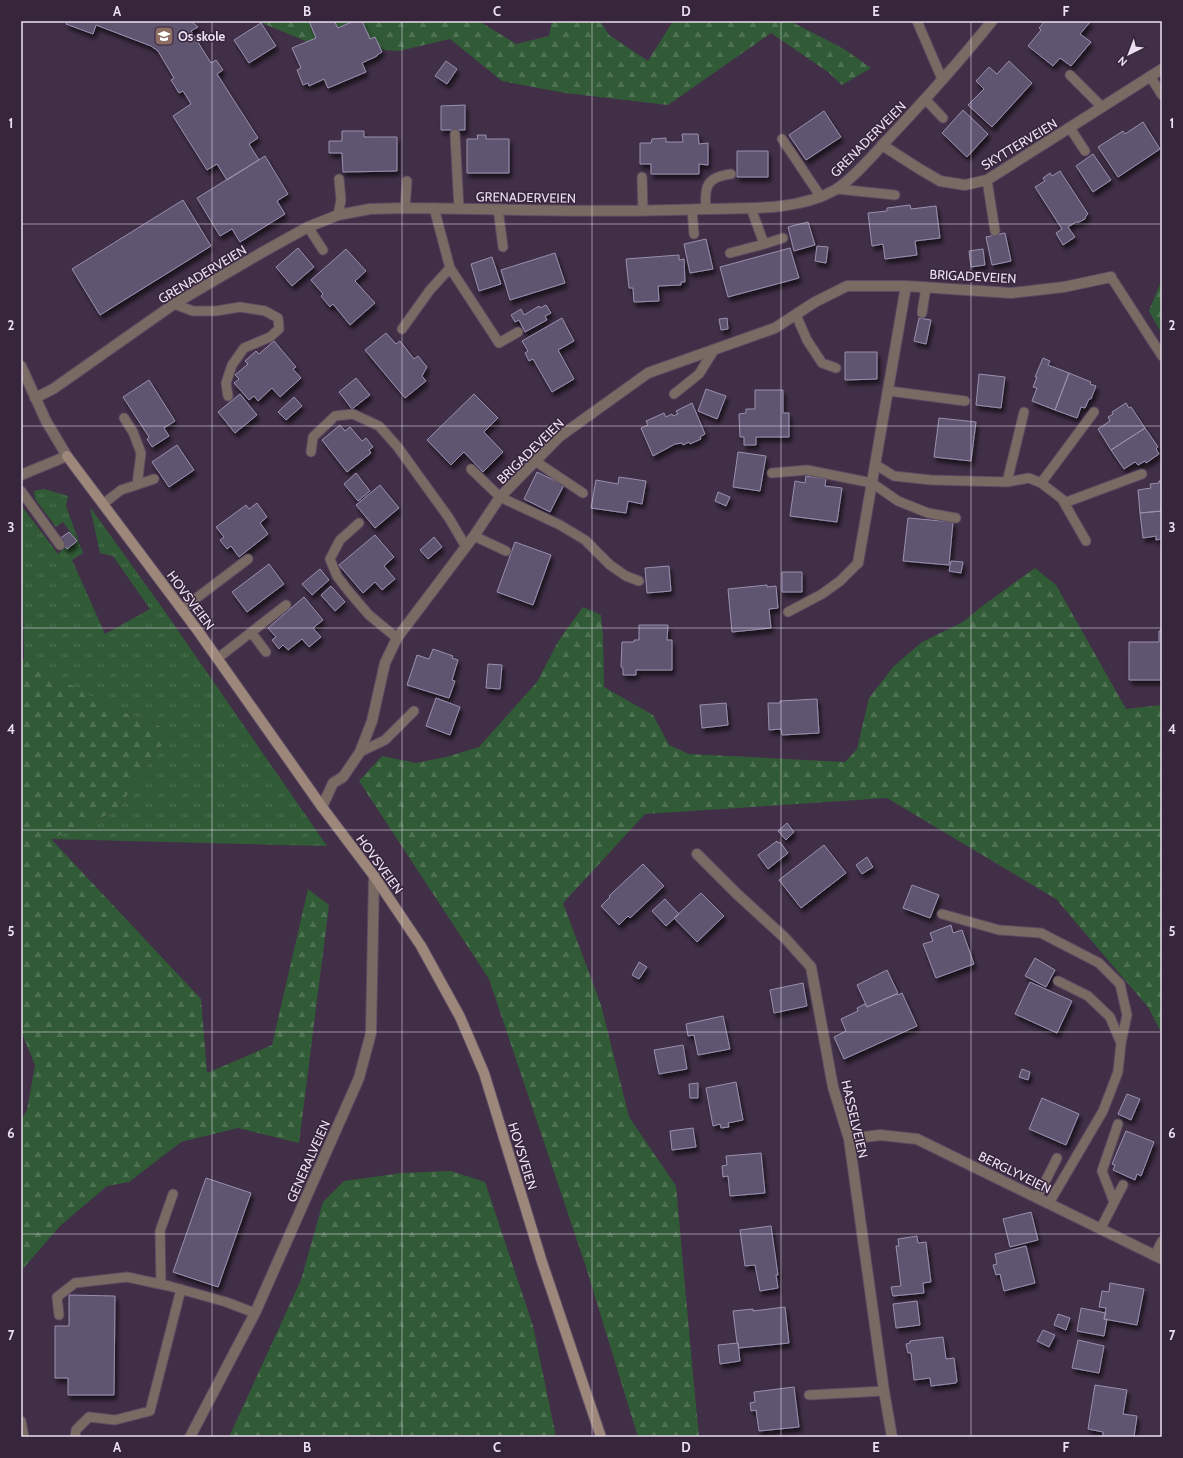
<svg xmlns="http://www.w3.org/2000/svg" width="1183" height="1458" font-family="Cabin,sans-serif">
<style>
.grass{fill:url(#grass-tufts)}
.forest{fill:url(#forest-firs)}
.building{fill:#5e5571;stroke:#998faf;filter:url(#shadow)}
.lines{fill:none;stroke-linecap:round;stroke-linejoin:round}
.lane-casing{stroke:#5c4b62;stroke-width:11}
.street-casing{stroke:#5c4b62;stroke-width:12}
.secondary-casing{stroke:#5c4b62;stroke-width:12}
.lane{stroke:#796b63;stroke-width:9}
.street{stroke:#796b63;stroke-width:10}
.secondary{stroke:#9d877b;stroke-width:10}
.grid{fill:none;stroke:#ebe0ef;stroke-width:1;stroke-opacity:0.55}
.labels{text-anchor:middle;stroke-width:3;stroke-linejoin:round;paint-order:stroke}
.poi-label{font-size:13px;font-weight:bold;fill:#ebe0ef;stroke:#37253c;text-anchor:start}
.street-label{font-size:13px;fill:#ebe0ef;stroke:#37253c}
.neatline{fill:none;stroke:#ebe0ef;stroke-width:1.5}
.grid-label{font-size:13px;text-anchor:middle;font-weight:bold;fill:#ebe0ef}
</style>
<defs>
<pattern id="grass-tufts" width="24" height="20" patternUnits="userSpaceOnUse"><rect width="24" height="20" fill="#315b36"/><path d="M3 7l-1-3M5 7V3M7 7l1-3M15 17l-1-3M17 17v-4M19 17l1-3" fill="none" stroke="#4f7253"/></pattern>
<pattern id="forest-firs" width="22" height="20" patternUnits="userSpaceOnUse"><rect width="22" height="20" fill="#315b36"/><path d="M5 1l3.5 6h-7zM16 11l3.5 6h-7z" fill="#4f7253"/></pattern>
<filter id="shadow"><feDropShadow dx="2.5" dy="4.5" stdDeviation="2" flood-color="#0009"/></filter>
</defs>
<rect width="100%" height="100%" fill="#412f47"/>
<path class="grass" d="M44 489 68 496 66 506 83 553 72 560 105 634 150 609 113 556 100 553 90 507 161 606 327 846 51 839 116 811 164 742V728L113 708 24 661 21 505 58 554 65 547 67 549 77 541 63 522 56 527 35 499 34 491Z"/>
<path class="forest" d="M257 21H479L516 44 549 36 552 21H600L609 35 648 61 673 21H790L844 49 871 68 842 85 828 72 771 33 668 105 565 93 502 81 450 39 399 51 315 45Z
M1162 279V334L1149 311Z
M21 560H22V658L113 708 164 728V742L116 811 51 839 201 999 207 1073 272 1045 308 889 329 905 299 1143 238 1128 181 1142 129 1182 107 1186 60 1226 21 1271V1120L27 1110 35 1065 21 1031Z
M1035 568 1056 585 1126 709 1162 705V1034L1148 1007 1056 899 887 798 645 814 563 903 601 1005 629 1117 676 1186 692 1364 699 1437H638L586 1267 489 979 359 781 382 756 416 763 446 757 479 747 537 682 559 640 583 607 601 615 603 637 604 687 653 715 669 745 689 754 845 762 857 749 869 698 894 666 922 642 963 622 981 607Z
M451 1171 485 1182 533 1326 556 1437H229L301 1280 323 1202 344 1181 402 1173Z"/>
<path class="building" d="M67 21H191L198 27 191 31 211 63 216 60 223 70 217 74 258 138 249 144 259 160 227 180 217 164 207 170 173 116 191 104 183 91 179 93 171 80 174 78 158 51 151 46 96 25 93 34 66 24Z
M309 21H334L338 28 354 21H362L370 39 375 37 382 52 377 55V56L362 63 366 72 328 88 324 79 309 86 308 83 303 85 297 70 301 68 292 48 316 38Z
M1045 21H1091L1080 34 1091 42 1071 66 1060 58 1053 66 1028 46 1041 30 1039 28Z
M261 23 276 46 249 63 234 40Z
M446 61 457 69 447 84 435 76Z
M1009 61 1032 83 992 127 968 105 984 89 976 81 989 67 997 74Z
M465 105V130H441V106Z
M963 110 988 134 967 157 942 133Z
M824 111 841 137 806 160 789 135Z
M1143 122 1160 149 1118 177 1098 147 1123 131 1125 134Z
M342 131H364V137H397V171L343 172 342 153H329V141H342Z
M682 134H698L699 144 708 143V165L699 164V174H651V164H640V143H651L652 139 666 138V142H683Z
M477 135H486V139H509V173H467V139H478Z
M737 151H768V177H737Z
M1093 154 1111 180 1093 192 1076 166Z
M265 156 288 194 277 201 285 214 240 242 232 229 220 236 197 198Z
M1060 171 1088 214 1086 216 1085 219 1079 222H1076L1068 227 1075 237 1063 245 1056 233 1062 229 1035 187 1045 181 1043 178 1050 173 1052 176Z
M183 200 211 246 100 315 72 269Z
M910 205 911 209 936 206 940 238 915 241 917 255 885 259 883 244 872 246 868 213 887 211V208Z
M808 222 815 245 794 251 788 227Z
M1005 233 1011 261 992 265 986 237Z
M706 239 713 269 690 273 684 244Z
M817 246 828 247 826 263 815 261Z
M298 248 314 267 292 286 276 267Z
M790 248 799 278 728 297 720 267Z
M346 249 366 271 355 281 375 303 350 325 333 304 330 307 321 296 323 294 311 280Z
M983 249 985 265 971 267 969 251Z
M555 253 565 283 510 300 501 270Z
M679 255V260L684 259 685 282H681V285L658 286 659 301 634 302 633 288H629L626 259Z
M492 257 501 284 479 291 471 264Z
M546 305 551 313 545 316 547 320 525 332 519 320 515 322 511 315 521 309 524 315 539 306 540 308Z
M562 318 574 341 558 350 574 379 552 392 533 359 529 361 525 353 528 351 522 341Z
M727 318 728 329 721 330 719 319Z
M919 318 931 320 926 344 914 341Z
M386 333 396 344 400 341 414 359 418 356 427 367 422 376 426 381 405 398 365 350Z
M274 341 296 367 293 369 301 378 280 397 272 388 258 401 254 396 249 400 234 383 239 379 235 375 248 364 245 361 256 351 259 354Z
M845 352H877V379L845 380Z
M1043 358 1050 361 1048 365 1069 373 1055 410 1032 401 1037 388 1033 387 1037 377H1035Z
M1069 373 1091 382 1090 384 1096 386 1091 399H1089L1085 408 1081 407 1077 418 1055 410Z
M979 374 1005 377 1001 408 976 405Z
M356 378 370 395 352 409 339 392Z
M149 380 175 421 164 428 169 436 152 447 147 439 149 437 123 397Z
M706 389 726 396 717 419 698 411Z
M755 390H783V413H789V437H756V445H744V437H740L739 414 746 413V409H755Z
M240 394 257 415 235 433 218 412Z
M474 394 498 418 484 432 503 452 483 472 464 452 451 465 427 440Z
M294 397 302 406 286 420 278 412Z
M692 403 705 434 700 437 701 439 690 444 689 442 683 445 682 443 675 444 653 456 641 428 648 425 646 421 664 413 666 417 672 414 673 416 678 414 676 411Z
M1126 403 1129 408 1131 407 1145 428 1111 450 1098 429 1110 421 1108 417 1113 414 1112 412Z
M939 418 976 422 971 461 934 457Z
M340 425 345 431 350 427 362 441 366 438 373 447 369 450 371 453 347 472 322 440Z
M1145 428 1158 447 1156 449 1159 454 1146 463 1145 461 1138 465 1135 462 1124 469 1111 450Z
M177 445 194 470 169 487 152 462Z
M738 452 766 456 760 491 733 487Z
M537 472 564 485 550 512 524 499Z
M356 473 370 491 358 501 344 484Z
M806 476 826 479 825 486 842 488 837 522 790 516 795 481 805 483Z
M619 477 646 481 642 504 628 501 626 513 591 508 596 480 618 484Z
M1162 480V511L1140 513 1138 490 1151 488 1150 484 1159 483V481Z
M380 485 399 508 375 528 356 505Z
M718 492 730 497 726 506 715 501Z
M257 503 267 517 260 523 268 534 239 557 231 546 227 549 220 540 224 537 216 527 246 505 249 509Z
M1162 511V539L1156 540V536L1143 538 1140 513Z
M908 518 953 522 949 565 903 561Z
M69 532 77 541 67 549 59 539Z
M375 535 394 557 384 566 395 579 382 590 375 582 363 593 339 565Z
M434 537 442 547 428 559 420 550Z
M515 542 551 555 533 605 497 592Z
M951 561 963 562 961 573 949 571Z
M269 564 284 584 247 612 232 592Z
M669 566 671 591 647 593 645 568Z
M320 569 329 580 312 595 302 584Z
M782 572H802V592H782Z
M767 585V587L776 586 778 608 769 609 771 628 732 632 728 589Z
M331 586 345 602 335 611 321 595Z
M304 597 323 620 313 628 321 637 309 647 302 639 288 650 283 645 279 649 272 640 276 637 268 628Z
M639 625H668L667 640H672V670H636V675H623V668L621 667 622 642H634V640H639Z
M1159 631H1162V680H1129V642H1159Z
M433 649 453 656 452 658 458 660 452 680 455 681 449 698 407 685 417 655 429 659Z
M488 664 502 665 500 689 486 688Z
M436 698 460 707 450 735 426 726Z
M817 699 819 733 782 735 781 729 769 730 768 703H780V701Z
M726 703 728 725 702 728 700 705Z
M787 823 794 832 786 840 778 831Z
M777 841 778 843 780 842 788 853 768 869 758 855Z
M824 845 846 873 801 908 779 880Z
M867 857 873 867 862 874 856 865Z
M643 864 664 886 630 918 628 916 619 925 601 906 610 897 609 896Z
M912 885 939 895 930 918 903 908Z
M701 893 724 916 697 942 674 918Z
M665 899 679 914 666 926 652 911Z
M951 925 953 933 962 930 974 964 936 978 923 944 933 941 930 933Z
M1035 958 1055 970 1046 987 1025 976Z
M639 962 647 967 639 979 632 975Z
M887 970 898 993 867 1007 857 985Z
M1030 982 1072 1001 1057 1033 1015 1014Z
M803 983 807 1006 774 1013 770 990Z
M902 993 917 1026 844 1059 834 1037 846 1031 841 1019 858 1011 857 1008 865 1004 867 1007 897 994 898 995Z
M723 1016 730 1049 698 1055 694 1035 688 1036 686 1024Z
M683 1045 687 1069 659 1074 654 1050Z
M1022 1069 1030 1072 1028 1080 1019 1077Z
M736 1082 743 1120 728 1123 729 1127 721 1128 720 1124 713 1126 706 1088Z
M698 1083V1098H690L689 1084Z
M1127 1094 1140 1099 1131 1120 1118 1114Z
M1042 1098 1079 1114 1066 1145 1029 1129Z
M693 1128 696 1147 672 1150 670 1131Z
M1126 1131 1154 1142 1141 1176 1137 1174 1135 1180 1113 1170 1115 1165 1112 1164Z
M761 1153 765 1193 730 1196 728 1176 723 1177 722 1166 727 1165 726 1156Z
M206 1178 251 1193 218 1287 173 1272Z
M1031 1212 1038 1240 1010 1247 1003 1219Z
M771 1226 778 1275H776L778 1288 760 1291 755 1265 745 1266 740 1230Z
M917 1236 918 1243 926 1242 931 1282 923 1283 924 1293 893 1296 891 1287 901 1286 896 1246H899L898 1239Z
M1026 1246 1035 1283 1004 1291 1000 1274 996 1275 993 1265 997 1264 995 1254Z
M1110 1283 1144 1289 1137 1325 1104 1319 1106 1308 1099 1307 1102 1291 1109 1292Z
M69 1295 115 1296 114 1395H68V1378H55V1326H69Z
M917 1301 920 1325 896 1328 893 1304Z
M785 1307 789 1343 739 1348 738 1343H737L733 1311 753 1309V1311Z
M1081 1308 1106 1313 1104 1319H1107L1104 1336 1077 1331Z
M1058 1314 1070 1318 1066 1330 1054 1325Z
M1043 1330 1055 1335 1049 1347 1037 1341Z
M943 1337 946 1359 954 1358 957 1381 956 1383 931 1386 930 1378 914 1380 911 1353H908L906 1344 910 1343V1341Z
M1078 1340 1104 1346 1099 1373 1072 1368Z
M738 1343 740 1361 720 1364 718 1345Z
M1095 1385 1127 1390 1123 1414 1137 1416 1134 1437H1103V1432L1088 1429Z
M794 1387 799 1427 759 1431 756 1410 751 1411 750 1403 755 1402 754 1392Z"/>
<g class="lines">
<defs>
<path id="lane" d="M917 21 942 79
M1070 75 1102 107
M1150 76 1162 95
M925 99 943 118
M1070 128 1085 151
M455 134 459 209
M782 139 821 197
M642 177 643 211
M987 180 995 231
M837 189 895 195
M405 208 407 181
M434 208 450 268 499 343 518 332
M751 208 764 244 783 238
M498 209 503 247
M706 209C704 186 707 177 731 174
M692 210 694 234
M338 215 341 200 339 179
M308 227 323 250
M730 253 764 244
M1111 277 1162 356
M174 304 193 311H216L240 307 265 311 278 318 279 329 270 337 244 348 232 365 226 383 228 396
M922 313 926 287
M796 315 807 340 822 363 836 368
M402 329 430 290 450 268
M889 391 965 401
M674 394 699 374 714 350
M124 418 133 432 141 453 137 485
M311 452 313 437 335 416 353 414 379 426 397 446 449 518 466 547
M535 461 583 493
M876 465 894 476 931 480 1007 482 1029 478 1041 483 1062 499 1086 541
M471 469 500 497 560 525 585 540 610 565 626 576 639 581
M772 473 807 470 872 483 898 501 928 513 956 518
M1007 482 1024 412
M1041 483 1094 412
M21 491 60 545
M1064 503 1142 474
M103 504 121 490 154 479
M359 523 340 540 330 559 337 576 350 593 369 615 397 638
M474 536 506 551
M182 609 248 559
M788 612 822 594 840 581 858 563
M251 632 266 652
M218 658 286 605
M360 752 385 740 414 711
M942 914 999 930 1041 933 1099 963 1120 984 1127 1015 1121 1043
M1037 1198 1057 1158
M1114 1202 1102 1171 1118 1124
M1049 1203 1103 1111 1118 1072 1121 1043 1110 1017 1088 996 1058 981
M1101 1228 1123 1185
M1155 1255 1162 1241
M161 1284 160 1231 173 1194
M59 1315 57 1297 75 1283 127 1277 169 1286 226 1302 255 1313
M809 1395 884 1391
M21 1421 24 1437
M75 1437 76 1430 89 1417 115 1420 150 1411 181 1289"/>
<path id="street" d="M882 145 918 168 940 181 965 185 987 180 1162 69
M21 366 46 421 67 456 21 475
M35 398 53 389 174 304 261 253 308 227 338 215 370 209 405 208C505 209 605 213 705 209 747 208 798 211 835 190 853 179 874 154 888 139 924 101 959 62 992 21
M858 563 906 286
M322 807 333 783 343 777 360 752 372 721 385 663 397 638 474 536 500 497 559 437 648 373 775 328 815 302 847 286H906L1011 293 1064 287 1111 277
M697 854 737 894 785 938 811 967 833 1087 849 1139 884 1391 892 1437
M849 1139 880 1135 917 1139 1162 1259
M190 1437 255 1313 359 1078 371 1033 374 876"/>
<path id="secondary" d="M67 456 198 631 322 807 374 876 421 946 460 1017 484 1073 542 1262 601 1437"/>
</defs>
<use href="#lane" class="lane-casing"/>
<use href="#street" class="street-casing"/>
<use href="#secondary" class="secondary-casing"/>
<use href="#lane" class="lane"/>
<use href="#street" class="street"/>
<use href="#secondary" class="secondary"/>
</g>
<path class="grid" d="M212 21V1437M402 21V1437M592 21V1437M781 21V1437M971 21V1437M21 224H1162M21 426H1162M21 628H1162M21 830H1162M21 1032H1162M21 1234H1162"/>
<defs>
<symbol id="school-square" viewBox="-11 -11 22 22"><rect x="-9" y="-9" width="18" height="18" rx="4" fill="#8d6e63" stroke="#37253c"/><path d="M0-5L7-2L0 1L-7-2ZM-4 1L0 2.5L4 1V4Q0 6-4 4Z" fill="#fff"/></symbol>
</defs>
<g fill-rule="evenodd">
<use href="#school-square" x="153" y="25" width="22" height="22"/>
</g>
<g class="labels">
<g class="poi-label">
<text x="178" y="41">Os skole</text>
</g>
<g class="street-label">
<text transform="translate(868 139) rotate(-45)" y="5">GRENADERVEIEN</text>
<text transform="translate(1019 144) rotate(-31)" y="5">SKYTTERVEIEN</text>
<text transform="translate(526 197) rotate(1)" y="5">GRENADERVEIEN</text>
<text transform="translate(202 274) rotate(-31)" y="5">GRENADERVEIEN</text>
<text transform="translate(973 276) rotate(3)" y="5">BRIGADEVEIEN</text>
<text transform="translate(530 451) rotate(-44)" y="5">BRIGADEVEIEN</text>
<text transform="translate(191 600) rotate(53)" y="5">HOVSVEIEN</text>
<text transform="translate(380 864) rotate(54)" y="5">HOVSVEIEN</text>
<text transform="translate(855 1119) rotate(77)" y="5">HASSELVEIEN</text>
<text transform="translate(523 1156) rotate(73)" y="5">HOVSVEIEN</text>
<text transform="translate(308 1161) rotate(-66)" y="5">GENERALVEIEN</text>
<text transform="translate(1015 1172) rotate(26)" y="5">BERGLYVEIEN</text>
</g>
</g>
<rect width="1183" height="1458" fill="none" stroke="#37253c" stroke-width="44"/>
<g transform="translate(1129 54) rotate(222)" stroke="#37253c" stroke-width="3" paint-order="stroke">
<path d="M0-3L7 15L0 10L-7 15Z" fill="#ebe0ef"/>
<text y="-6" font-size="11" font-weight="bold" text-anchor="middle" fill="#ebe0ef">N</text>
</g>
<rect x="22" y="22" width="1139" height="1414" class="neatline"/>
<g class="grid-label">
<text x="117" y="16">A</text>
<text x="307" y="16">B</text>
<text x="497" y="16">C</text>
<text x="686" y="16">D</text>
<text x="876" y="16">E</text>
<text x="1066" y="16">F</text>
<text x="11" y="128">1</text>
<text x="1172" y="128">1</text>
<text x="11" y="330">2</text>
<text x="1172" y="330">2</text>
<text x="11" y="532">3</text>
<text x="1172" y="532">3</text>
<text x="11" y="734">4</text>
<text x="1172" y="734">4</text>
<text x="11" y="936">5</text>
<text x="1172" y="936">5</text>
<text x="11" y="1138">6</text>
<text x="1172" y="1138">6</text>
<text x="11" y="1340">7</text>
<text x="1172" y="1340">7</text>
<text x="117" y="1452">A</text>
<text x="307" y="1452">B</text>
<text x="497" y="1452">C</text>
<text x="686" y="1452">D</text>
<text x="876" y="1452">E</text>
<text x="1066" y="1452">F</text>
</g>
</svg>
